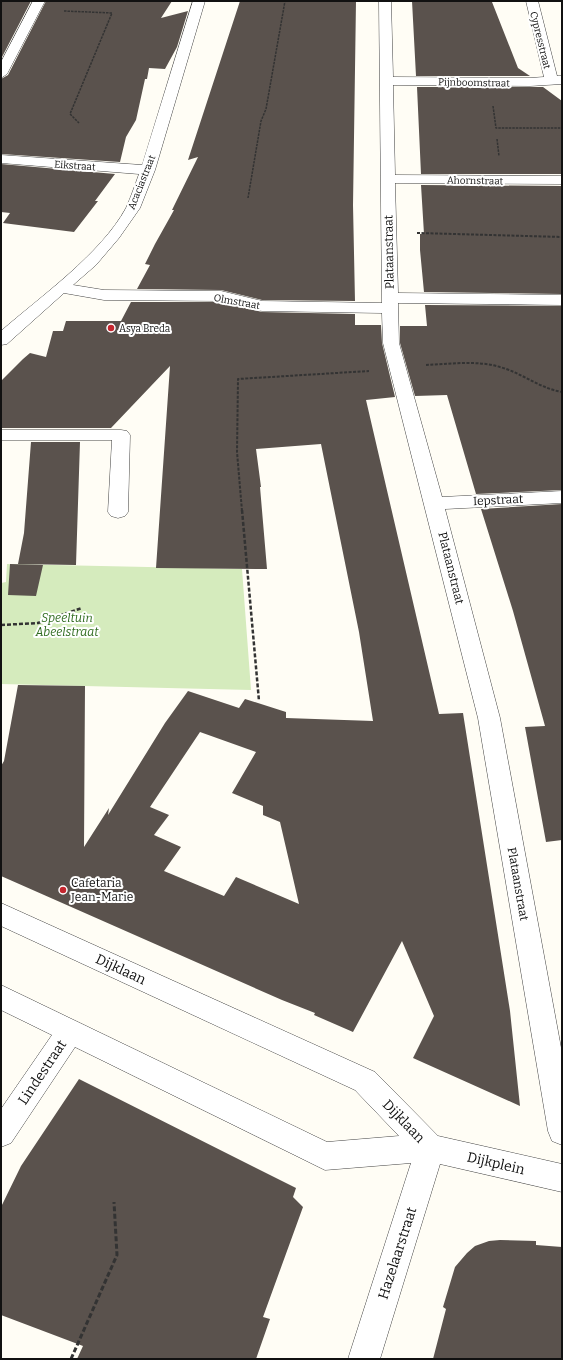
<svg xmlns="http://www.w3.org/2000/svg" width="563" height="1360" font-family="Bitter,serif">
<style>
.green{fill:#d5ebbd}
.building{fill:#5a524d;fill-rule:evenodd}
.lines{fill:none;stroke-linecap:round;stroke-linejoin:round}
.minor-casing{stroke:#444;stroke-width:1}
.path-far3{stroke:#333;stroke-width:1.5;stroke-dasharray:2.5 1;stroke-linecap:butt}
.path-far2{stroke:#333;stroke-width:2;stroke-dasharray:3 1.5;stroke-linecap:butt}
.path-far1{stroke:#333;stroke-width:2.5;stroke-dasharray:4 2;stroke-linecap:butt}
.path{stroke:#333;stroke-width:3;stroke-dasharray:5 2.5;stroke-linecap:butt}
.minor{fill:#fff;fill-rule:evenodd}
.poi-dot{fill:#c4262e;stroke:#fff;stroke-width:1.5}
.labels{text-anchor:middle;stroke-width:4;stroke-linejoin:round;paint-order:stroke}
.far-street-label{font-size:10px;fill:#111;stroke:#fff}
.far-poi-label{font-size:10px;fill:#111;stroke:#fff;text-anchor:start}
.street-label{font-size:12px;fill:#111;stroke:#fff}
.park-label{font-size:12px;font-style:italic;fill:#2f6b1f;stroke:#fff}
.poi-label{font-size:12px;fill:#111;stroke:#fff;text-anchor:start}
.near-street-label{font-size:14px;fill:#111;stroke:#fff}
</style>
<rect width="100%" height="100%" fill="#fffdf5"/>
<path class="green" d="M7 564 242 569 251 690 1 684V583L6 582Z"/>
<path class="building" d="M1 1H31L1 59Z
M46 1H172L161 18 188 11 177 47 165 69 149 68 147 79H145L136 120 126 137 120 162 1 154V79L8 75Z
M240 1H356L353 205 355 301 262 300 221 290 137 289 150 265 145 264 155 244 169 219 174 210H172L198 157 188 160Z
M412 1 492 2 518 68 530 76H416Z
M417 87H543L562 101V174H421Z
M1 164 115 174 95 201H98L74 232 3 223 10 213 1 212Z
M421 185 562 186V294L424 292 420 250V234H424Z
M131 302H221L262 312 355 314V325H381L382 343 395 397 366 400 439 714 463 713 510 1011 520 1106 413 1058 434 1016 402 941 353 1032 314 1015 315 1013 282 1000 1 876V766L4 761 18 685 85 686 84 847 109 808 108 815 165 723 188 691 239 708 245 699 286 712V718L373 721 359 632 321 444 256 449 261 487H260L267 569 156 568 170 366 111 428H1V381L23 359 30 353 46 357 53 331H63L66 321H121ZM200 732 256 752 232 793 263 806V815L280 822 299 904 236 877 224 896 164 871 181 847 154 835 169 815 150 807Z
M425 305 562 306V490L476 494 447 395 415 396 400 343V326H427Z
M31 442H80L76 565 18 564 24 533Z
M562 504V840L546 842 525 727 545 726 513 611 481 509Z
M10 564 43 565 36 596 8 595Z
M79 1079 296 1188 293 1197 303 1207 263 1317 270 1319 256 1359H77L83 1346 1 1315V1207L21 1166Z
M500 1240 536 1241V1245L562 1247V1359H433L446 1309 443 1307 455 1267 467 1253 475 1246 489 1241Z"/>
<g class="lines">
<defs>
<path id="minor" d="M33 1H45L7 74 1 78V62Z
M193 1H205L155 170 140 208 119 238 96 265 73 285 104 290 221 291 262 301 382 303 379 1H391L393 77 530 78 544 77 526 1H538L557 76H562V84L530 86 393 85 395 175 562 176V184L395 183 398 293 562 295V305L398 303 399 343 442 497 562 491V503L445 509 500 718 562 1053V1145L552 1141 548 1131 478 718 383 343 382 313 262 311 221 301 104 300 64 293 7 344 1 345V331C40 297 101 254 126 208 131 197 135 185 139 174L1 163V155L142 165Z
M1 430H121L127 431 130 435 128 512 125 516 118 518 111 516 108 512 112 440H1Z
M1 903 375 1072 438 1136 562 1164V1192L440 1164 380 1359H348L411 1163 325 1170 75 1047 11 1143 1 1147V1109L52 1035 1 1010V985L327 1142 399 1136 355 1090 1 926Z"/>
</defs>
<use href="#minor" class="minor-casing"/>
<path class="path-far3" d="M64 11 112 13 70 114 79 123
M493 106 496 128H562
M497 139 499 156
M248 198 261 121 266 109 285 1"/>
<path class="path-far2" d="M417 233 562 237
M426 365C449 364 477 360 500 367 522 373 539 388 562 392
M242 511 237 452 238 379 369 371"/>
<path class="path-far1" d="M242 510 259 701
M1 625 38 623 82 608"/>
<path class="path" d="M71 1359 117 1255 114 1202"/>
<use href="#minor" class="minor"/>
</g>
<g class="poi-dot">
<circle cx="111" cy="328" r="4"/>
<circle cx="63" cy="890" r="4"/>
</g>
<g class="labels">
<g class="far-street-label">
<text transform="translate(541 40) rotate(76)" y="4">Cypresstraat</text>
<text transform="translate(474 82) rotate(1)" y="4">Pijnboomstraat</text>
<text transform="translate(75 165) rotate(4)" y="4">Eikstraat</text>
<text transform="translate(475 180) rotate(1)" y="4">Ahornstraat</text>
<text transform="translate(141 182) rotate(-68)" y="4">Acaciastraat</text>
<text transform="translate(237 301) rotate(10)" y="4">Olmstraat</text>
</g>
<g class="far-poi-label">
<text x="119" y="332">Asya Breda</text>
</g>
<g class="street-label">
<text transform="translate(389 252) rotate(-91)" y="4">Plataanstraat</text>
<text transform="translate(498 500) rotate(-3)" y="4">Iepstraat</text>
<text transform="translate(451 568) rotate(76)" y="4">Plataanstraat</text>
<text transform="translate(518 884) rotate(80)" y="4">Plataanstraat</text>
</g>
<g class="park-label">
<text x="67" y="622">Speeltuin<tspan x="67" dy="14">Abeelstraat</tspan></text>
</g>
<g class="poi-label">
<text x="71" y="887">Cafetaria<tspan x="71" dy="14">Jean-Marie</tspan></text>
</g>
<g class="near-street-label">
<text transform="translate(121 969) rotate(25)" y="5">Dijklaan</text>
<text transform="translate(42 1072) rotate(-56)" y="5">Lindestraat</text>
<text transform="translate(404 1121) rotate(46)" y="5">Dijklaan</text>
<text transform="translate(496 1163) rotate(13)" y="5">Dijkplein</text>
<text transform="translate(397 1253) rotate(-72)" y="5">Hazelaarstraat</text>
</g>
</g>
<rect width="563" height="1360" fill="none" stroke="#111111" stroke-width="4"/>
</svg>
